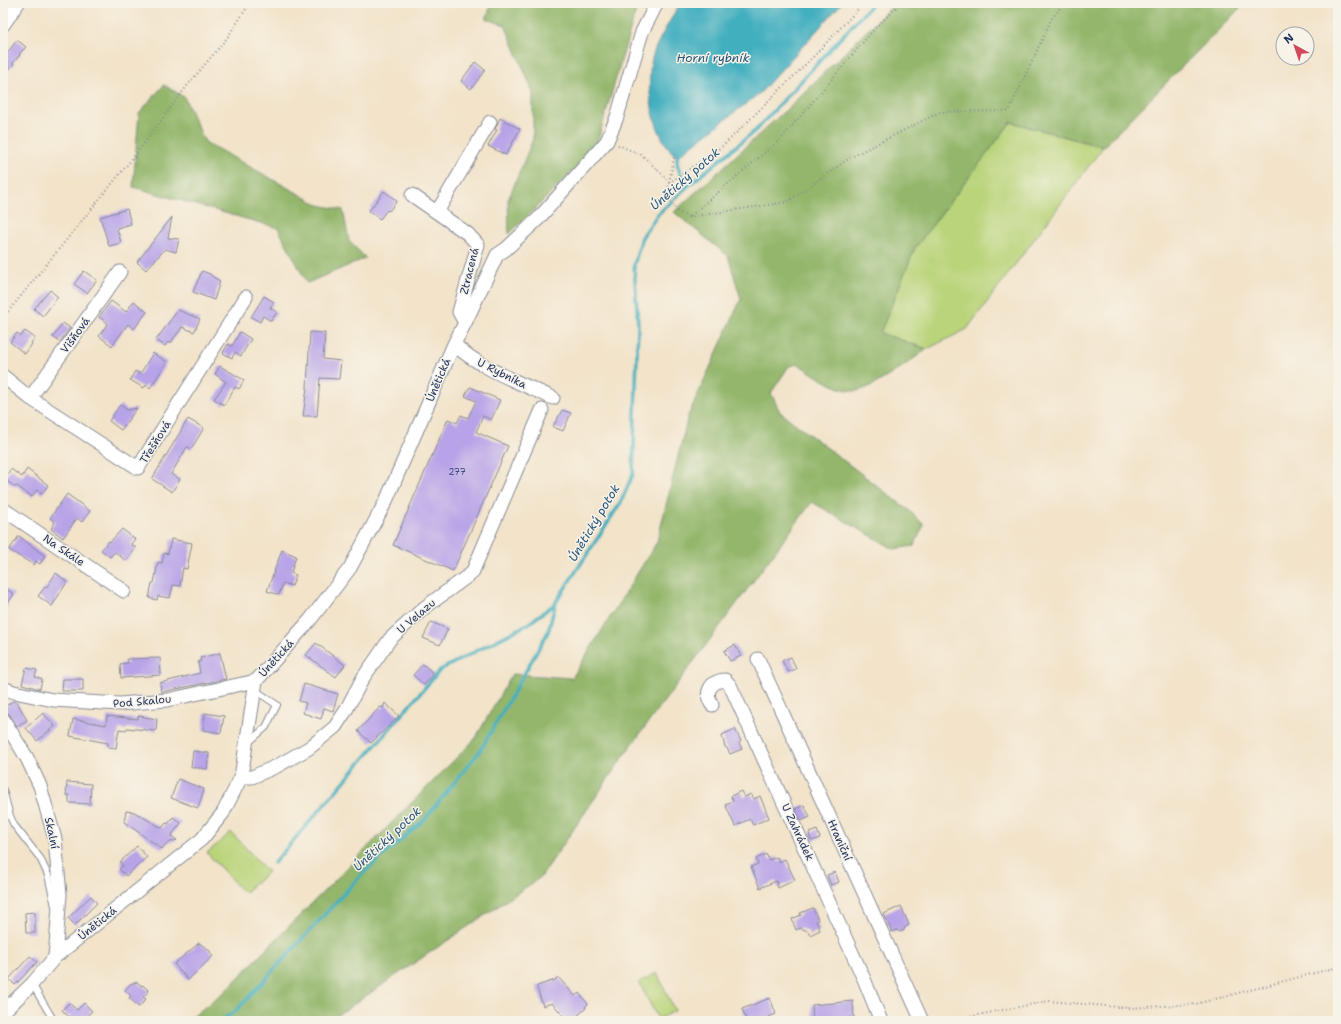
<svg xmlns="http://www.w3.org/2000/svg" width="1341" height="1024" font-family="'Shantell Sans',sans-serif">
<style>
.green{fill:#bad47a;stroke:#6a826c}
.forest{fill:#93b66a;stroke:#577264}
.water{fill:#42afbf;stroke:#2e6f8e}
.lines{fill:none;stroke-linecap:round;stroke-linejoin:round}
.stream{stroke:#42afbf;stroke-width:3.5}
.building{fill:#b7a3e8}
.lane-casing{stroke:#868994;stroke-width:8}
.street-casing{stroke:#868994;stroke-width:15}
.path{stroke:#868994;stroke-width:2;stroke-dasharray:1 3;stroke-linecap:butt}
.lane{stroke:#fff;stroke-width:6}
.street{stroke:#fff;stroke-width:13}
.labels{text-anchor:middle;stroke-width:3;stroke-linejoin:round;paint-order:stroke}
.number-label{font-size:9px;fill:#424c80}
.street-label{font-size:11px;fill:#1b2f5e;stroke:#f7f3e8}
.water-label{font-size:12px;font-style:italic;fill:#27557b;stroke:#f7f3e8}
</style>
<rect width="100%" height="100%" fill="#f7f3e8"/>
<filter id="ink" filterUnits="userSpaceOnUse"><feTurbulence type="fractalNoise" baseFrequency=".025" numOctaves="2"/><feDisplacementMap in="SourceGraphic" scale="8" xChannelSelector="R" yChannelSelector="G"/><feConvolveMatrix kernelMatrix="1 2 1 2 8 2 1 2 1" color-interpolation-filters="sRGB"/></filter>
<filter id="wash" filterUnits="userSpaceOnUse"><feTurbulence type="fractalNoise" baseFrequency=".012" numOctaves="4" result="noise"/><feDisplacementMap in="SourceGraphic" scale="16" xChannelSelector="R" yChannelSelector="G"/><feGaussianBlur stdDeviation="0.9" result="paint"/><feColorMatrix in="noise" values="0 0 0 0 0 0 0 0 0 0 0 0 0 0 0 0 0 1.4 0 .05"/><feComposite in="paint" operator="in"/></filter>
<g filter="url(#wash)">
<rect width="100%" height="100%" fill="#f2e3c9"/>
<path class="green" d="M1011 122 1103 147 967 329 927 349 880 333 915 248Z
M231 832 268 872 244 893 207 853Z
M657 973 675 1011 658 1019 639 982Z"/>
<path class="forest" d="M492 3H638L595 150 509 234 508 200 533 139V92L505 25 486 19Z
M895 3H1245L1103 147 1011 122 915 248 880 333 927 349C913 359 869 393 853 391 833 389 814 374 798 364L789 366 771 393 780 412 910 511 924 525 914 546 894 549 812 502 625 754 541 877 329 1021H187L223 993 475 739 512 674 572 678 657 542 688 416 741 299 728 256 674 212 787 109Z
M164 85 184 97 205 142 319 205 343 210 349 241 366 258 307 283 278 228 133 187 139 113Z"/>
<path class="water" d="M680 3H842L761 92 677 157C651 136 643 79 655 49 662 33 672 18 680 3Z"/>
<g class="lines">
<path class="stream" d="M678 153C674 165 682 177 688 186
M274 863 440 670 528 624 556 603
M220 1021 236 1011 362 874 424 820 480 751 548 632 556 602 621 502 633 474 638 325 634 265 642 237 658 214 688 186 756 130 873 3"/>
</g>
<g id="blocks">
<path class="building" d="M17 40 26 47 19 54 20 55 13 63 14 64 3 75V54L5 56Z
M475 62 485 70 471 89 461 81Z
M500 118 520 129 506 155 488 146 497 130 495 129Z
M384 191 397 201 389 211 387 210 380 219 369 211Z
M127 209 131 224 117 228 121 243 109 246 100 217Z
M172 217 168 238 179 239 176 252 165 249 146 270 137 262Z
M84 271 97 280 87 293 74 284Z
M202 271 210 274 213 277 220 281 214 300 193 292Z
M50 290 58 297 43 316 34 309Z
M264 296 274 302 270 308 277 312 271 321 263 316 260 322 251 317Z
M111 301 126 312 134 301 147 312 134 329 128 324 112 346 99 336 108 323 99 317Z
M178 310 200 319 194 332 182 327 170 344 168 342 165 346 156 340Z
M63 323 70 328 60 342 53 337Z
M25 331 35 338 31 343 32 344 25 354 10 342 17 333 21 336Z
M240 332 251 339 241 356 235 352 232 358 223 353 228 344 232 346Z
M310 332 325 333 323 359 341 361 339 379 320 378 317 416H303L307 388Z
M153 353 167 362 150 388 146 385 144 388 130 380 135 371 140 374Z
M220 366 244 380 239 389 235 387 224 405 214 399 226 382 215 374Z
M470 387 500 400 491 420 483 416 476 432 508 446 453 571 393 545 448 419 457 423 461 415 468 418 476 401 465 396Z
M120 405 127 410 137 408 121 430 109 421Z
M562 410 571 413 563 431 553 427Z
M188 419 204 428 191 449 187 447 171 474 180 479 172 492 152 479Z
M11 469 22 477 27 469 48 485 42 494 37 490 32 497 17 486 15 487 4 479Z
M67 494 90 511 82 522 77 518 63 538 51 529 55 522 50 518Z
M122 529 135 539 131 544 136 548 126 561 115 552 110 557 101 550 109 541 110 542Z
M19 536 45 556 40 564 36 561 34 565 9 550Z
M171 539 192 543 187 569 183 568 180 586 173 585 170 598 158 596 157 600 149 598 152 583H154L158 562 162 563 164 553 168 554Z
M282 550 296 556 291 573 296 575 292 586 283 583 279 595 267 591Z
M56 573 67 582 52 606 38 596 45 587 46 588Z
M3 587 14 594 3 610Z
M431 622 448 629 440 645 423 638Z
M316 643 345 665 336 677 306 655Z
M735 645 741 656 730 661 724 651Z
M220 653 226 679 161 692 160 683 200 673 198 662 201 661 200 658Z
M791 657 796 669 788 672 782 661Z
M160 658 161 675 121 678 120 664 128 663 127 659Z
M423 664 434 674 424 685 413 675Z
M26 668 37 670 35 677 42 679 40 689 22 684Z
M63 679H83V691H62Z
M304 684 338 694 333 711 324 708 321 719 303 713 306 703 299 701Z
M13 701 17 702 27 720 17 726 10 715 3 708Z
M385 703 399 716 371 743 358 731 380 707 383 708Z
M43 713 55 726 37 741 26 728Z
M205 713 224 716 221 733 203 730Z
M107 716 138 719V716L157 719 156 731 127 728 126 730 119 729 116 748 108 747V743L70 736 73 719 106 725Z
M735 729 741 741 739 743 742 749 730 754 727 748 725 747 722 735Z
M193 751 209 753 207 769 191 767Z
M178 779 204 789 198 808 171 798Z
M67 782 91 784 90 804 69 803V795H66Z
M741 791 744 797 751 794 754 799 760 796 769 818 753 825 750 819 735 826 725 804 733 801 731 796Z
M804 805 810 817 801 821 795 809Z
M126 811 134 812 162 828 166 823 168 824 173 817 181 823 171 836 177 840 167 843 162 849 124 822Z
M817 830 820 838 811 841 809 833Z
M137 846 147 857 126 876 119 869 123 866 120 862Z
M766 854 769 860 777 857 779 862 785 859 795 880 778 888 776 881 760 888 751 867 758 864 756 859Z
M835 872 839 882 831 885 827 875Z
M91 896 97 903 75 925 68 918Z
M901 906 909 925 905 927 904 930 900 932 897 930 892 932 884 914Z
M813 908 818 920 816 921 820 930 810 935 808 931 800 928 796 930 792 919 801 915 800 913Z
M35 912V933H26L25 913Z
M199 943 209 950 213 956 188 980 174 964Z
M30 956 37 962 15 985 9 979Z
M558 977 575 996 579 993 588 1004 585 1007 586 1008 576 1017 575 1016 568 1021 552 1003 543 1006 537 988V986L555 980Z
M137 982 142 986 143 985 149 991 143 997 146 999 139 1007 129 998 131 996 125 990 130 984Z
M770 998 776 1014 759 1021H747L742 1009Z
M853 1001 854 1018 813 1021 812 1005Z
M69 1003 77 1010 84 1003 92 1011 81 1021H75L70 1016 69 1017 62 1010Z"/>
</g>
</g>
<g filter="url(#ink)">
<use href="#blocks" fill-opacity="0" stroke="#868994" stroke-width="1"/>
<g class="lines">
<defs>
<path id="lane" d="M248 743 266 727 277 705 255 690
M3 790 10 816 14 825 40 858 48 875 55 906
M32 984 54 1021"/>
<path id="street" d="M3 25 18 3
M412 195 468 234 478 245 459 312 465 323
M437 212 490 122
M454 344C477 367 523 384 553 398
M3 376 30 398 138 468 246 297
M30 398 120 272
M3 509 124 591
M758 659 922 1021
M3 688 14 692 53 700 120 704 167 700 256 681
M712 705C704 693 710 681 725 680L730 685 864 979 881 1021
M3 719 27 758 40 786 55 839 60 895 55 957
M241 777H252L277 766 309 748 335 727 345 712 363 678 390 639 424 608 472 573 542 410
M3 1012 32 984 55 957 202 839 223 813 241 777 256 681 310 620 350 568 386 501 454 344 465 323 497 255 506 249 539 218 607 141 617 117 642 32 657 3"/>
</defs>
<use href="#lane" class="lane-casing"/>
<use href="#street" class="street-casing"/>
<path class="path" d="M618 145 642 155 664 176 669 183 667 196 678 212 689 217 782 138 876 27 901 3
M669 182 675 154
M669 183 724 145 811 59 864 3
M689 217 787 202 851 157 940 112 1009 111 1052 18 1064 3
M3 318 132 159 187 86 227 38 250 3
M947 1021 1049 1001 1129 1008 1196 1004 1338 967"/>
<use href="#lane" class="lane"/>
<use href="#street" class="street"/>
</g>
</g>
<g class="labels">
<g class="number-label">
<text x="457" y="475">277</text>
</g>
<g class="street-label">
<text transform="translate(469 271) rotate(-76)" y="4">Ztracená</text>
<text transform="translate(75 335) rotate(-54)" y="4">Višňová</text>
<text transform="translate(502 373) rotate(27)" y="4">U Rybníka</text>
<text transform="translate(438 380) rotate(-67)" y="4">Únětická</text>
<text transform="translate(155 442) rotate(-58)" y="4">Třešňová</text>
<text transform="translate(64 550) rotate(34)" y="4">Na Skále</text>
<text transform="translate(416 616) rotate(-41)" y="4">U Velazu</text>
<text transform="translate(276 658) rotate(-48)" y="4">Únětická</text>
<text transform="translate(142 701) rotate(-5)" y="4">Pod Skalou</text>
<text transform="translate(798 832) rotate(65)" y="4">U Zahrádek</text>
<text transform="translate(52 833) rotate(78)" y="4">Skalní</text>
<text transform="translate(840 840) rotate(66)" y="4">Hraniční</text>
<text transform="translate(97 923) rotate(-39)" y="4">Únětická</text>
</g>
<g class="water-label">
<text x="713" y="62">Horní rybník</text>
<text transform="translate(685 179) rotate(-41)" y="4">Únětický potok</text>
<text transform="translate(594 523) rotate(-59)" y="4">Únětický potok</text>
<text transform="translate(387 839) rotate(-43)" y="4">Únětický potok</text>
</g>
</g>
<rect width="1341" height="1024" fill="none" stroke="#f7f3e8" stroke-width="16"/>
<g transform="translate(1295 46) rotate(320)"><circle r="19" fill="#f7f3e8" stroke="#9fa5b1"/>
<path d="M0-3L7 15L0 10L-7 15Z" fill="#d1495b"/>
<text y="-6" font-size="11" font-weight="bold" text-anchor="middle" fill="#1b2f5e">N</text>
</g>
</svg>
